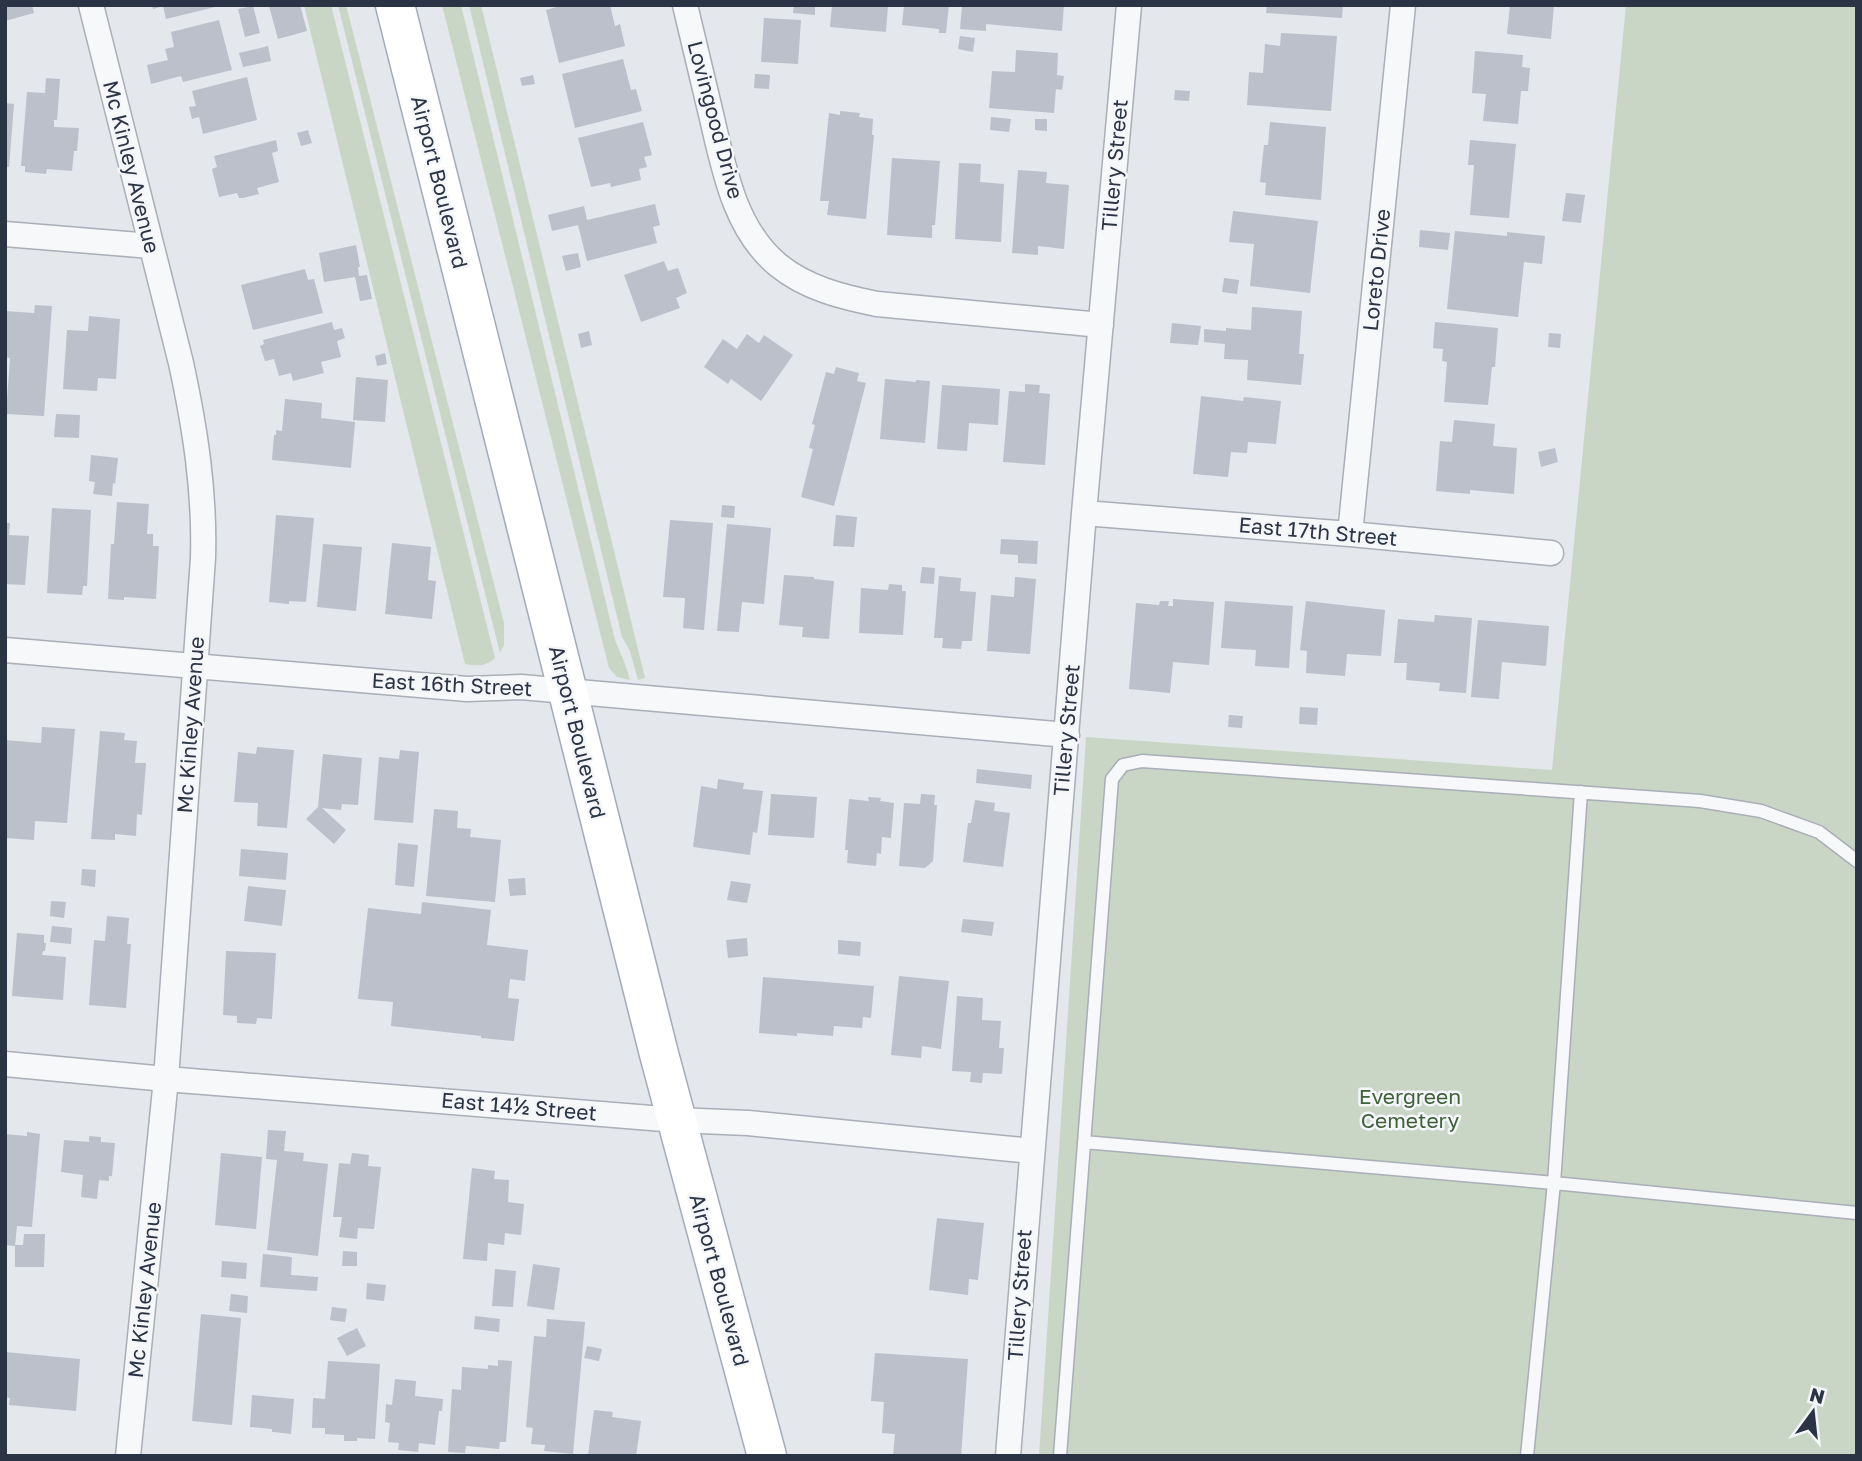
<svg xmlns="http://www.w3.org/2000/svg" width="1862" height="1461" font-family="'Golos Text',sans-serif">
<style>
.green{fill:#c9d6c5}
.building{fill:#bbc0ca}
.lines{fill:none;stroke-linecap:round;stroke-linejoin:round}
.service-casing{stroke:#a9aeb7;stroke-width:15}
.minor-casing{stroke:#a9aeb7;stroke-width:27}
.primary-casing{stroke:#a3abb8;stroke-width:41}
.service{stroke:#f7f8fa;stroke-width:12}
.minor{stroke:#f7f8fa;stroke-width:24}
.primary{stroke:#fff;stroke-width:38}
.labels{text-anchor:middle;stroke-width:5;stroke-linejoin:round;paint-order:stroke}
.street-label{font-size:21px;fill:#2b3445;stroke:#f4f6f9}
.park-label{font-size:21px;fill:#3f6138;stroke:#f4f6f9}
</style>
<rect width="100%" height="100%" fill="#e4e7ec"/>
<path class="green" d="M304 5H331L495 658C485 667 477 666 465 664Z
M338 5H346L504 623V645L500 653Z
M442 5H461L615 640 625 664 630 680 617 677 609 668Z
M469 5H481L645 678 638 680 630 651 622 637Z
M1626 5H1857V1456H1039L1086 737 1552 770Z"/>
<path class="building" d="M5 5H32L34 13 5 21Z
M152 5H219V6L166 19 163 6 153 9Z
M300 5 307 31 278 39 269 6Z
M564 5H610L615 26 620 24 625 46 559 63 546 10Z
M794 5H815V15L793 13Z
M832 5H888L886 32 830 27Z
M904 5H949L946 33H939V29L902 25Z
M966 5H1064L1062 31 986 24V31L960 29 962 6 966 7Z
M1267 5H1343L1342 18 1266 13Z
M1510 5H1554L1551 39 1507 34Z
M253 6 260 33 245 37 238 9Z
M764 18 801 20 798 64 761 62Z
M219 20 232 70 183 82 181 76 151 84 147 65 168 60 165 49 174 47 171 32Z
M1281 33 1337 36 1331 111 1247 105 1249 72 1263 73 1265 44 1280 46Z
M960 36 975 38 973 52 958 49Z
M268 46 271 61 243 67 239 53Z
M1016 50 1058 53 1057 75 1064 76 1062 90 1056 89 1054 113 989 108 992 71 1015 72Z
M1475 51 1523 55 1522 67 1530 68 1528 91H1521L1518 124 1483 121 1486 94 1472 93Z
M623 59 631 90 636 89 642 111 575 128 562 74Z
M755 74 770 75 769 89 754 88Z
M533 75 535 84 522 86 520 78Z
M247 77 257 120 203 134 199 117 192 119 189 107 196 106 192 91Z
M46 78 60 79 57 120H54V127L79 128 77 151H74L72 171 47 169 46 174 25 172V166H21L27 92 45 93Z
M1175 90 1190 91 1189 101 1174 100Z
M5 103 14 104 9 167H5Z
M840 111 860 113 859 117 873 119 872 135H874L866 219 827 215 829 201H820L829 113 840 115Z
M991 117 1011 119 1009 132 990 130Z
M1035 119H1047V131L1035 130Z
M643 122 652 155 644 157 647 167 639 169 641 180 611 187 610 183 591 187 578 138Z
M1270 122 1326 127 1321 200 1265 195 1266 183 1260 182 1264 145H1268Z
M308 130 312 143 301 146 297 133Z
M276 140 278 151 272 153 279 182 257 188 259 194 243 198H239L237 193 219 197 212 169 217 167 214 156Z
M1470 140 1516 144 1509 218 1470 215 1474 165H1468Z
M892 158 940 161 935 225H932V238L887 235Z
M959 163 981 164 980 182 1004 184 1001 242 955 239Z
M1018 170 1047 172 1046 183 1069 185 1064 249 1038 246V255L1012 253Z
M1566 193 1585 195 1581 223 1562 221Z
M655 204 660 225 653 227 657 243 587 261 578 225 552 231 548 215 584 206 587 220Z
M1233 211 1318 221 1310 293 1250 286 1254 244 1229 242Z
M1420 230 1450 233 1448 250 1419 247Z
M1455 231 1507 236V232L1545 236 1542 264 1524 262 1518 317 1447 309Z
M356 245 360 267H358L359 276 367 275 372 299 360 301 355 277 324 282 319 253Z
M578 253 581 267 566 271 562 256Z
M664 261 668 271 678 268 687 293 676 298 680 308 641 322 624 275Z
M305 269 308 280 314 279 323 313 253 330 241 285Z
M1224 278 1239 280 1237 294 1222 292Z
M35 305 52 306 44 416 6 414 10 358 5 357V311L34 313Z
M1252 307 1302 311 1299 354H1304L1301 385 1247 380 1248 360 1224 359 1225 344 1204 342V329L1226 331V328L1251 330Z
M89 316 120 319 116 379 98 378 97 391 63 389 67 330 88 331Z
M332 322 334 330 342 328 345 338 337 341 341 357 321 362 324 373 293 381 291 373 279 376 274 359 265 361 260 346 264 344 263 340Z
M1435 322 1498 328 1495 367H1492L1488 405 1444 402 1447 362 1442 361 1443 349 1433 348Z
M1172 323 1201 326 1198 345 1170 343Z
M589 331 592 345 581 348 578 334Z
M1549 333 1561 334 1560 348 1548 347Z
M747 334 759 343 764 335 793 355 761 401 731 379 728 384 704 367 723 339 737 349Z
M385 353 387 364 377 366 375 356Z
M836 367 859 373 857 381 866 383 834 506 801 497 813 449 809 448 815 425 812 424 826 372 834 374Z
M356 377 388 380 385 422 353 420Z
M885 379 916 382V380L930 381 925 443 880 439Z
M1025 384 1040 385 1039 393 1050 394 1045 465 1003 462 1009 391 1025 392Z
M942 385 1000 389 998 425 969 423 967 451 937 449Z
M1201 396 1243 401 1244 397 1281 401 1276 444 1248 442 1247 453 1231 452 1228 477 1193 474Z
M285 399 322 403 321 418 355 422 351 468 272 460 274 435H276V430L282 431Z
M56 414 80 415 79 438 54 437Z
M1454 420 1495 424 1493 446 1517 448 1514 494 1470 490V494L1436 491 1440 441 1452 442Z
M1555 448 1558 462 1541 467 1538 452Z
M91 455 118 458 115 484 113 483 112 496 93 494 95 482 89 481Z
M117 502 149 504 147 534H153V546H159L156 599 124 597V600L108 599 111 544H114Z
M722 505 735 506 734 518 721 517Z
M52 508 91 510 87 586H83L82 595 47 593Z
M276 515 314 518 306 602 289 601V604L269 602Z
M836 515 857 517 854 547 833 546Z
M670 520 713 523 704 630 683 628 685 598 663 597Z
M5 523H10L9 535 29 536 25 585 5 584Z
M727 524 771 528 764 604 742 602 739 632 717 631Z
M1001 539 1038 541 1037 564 1018 563V555L1000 554Z
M392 543 431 547 428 580 436 581 432 619 385 614Z
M323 544 362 547 356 611 317 607Z
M922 567 935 568 934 584 920 583Z
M784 575 814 577V579L834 581 829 639 802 637 803 627 779 625Z
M939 576 961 578 960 591 976 592 972 641H962L961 649 942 648 943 638H934Z
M1015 577 1036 579 1030 654 987 651 991 595 1014 597Z
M889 584 902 585V591H906L903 635 859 633 861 588 888 590Z
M1173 599 1214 602 1209 665 1173 662 1170 693 1129 689 1136 603 1159 605 1160 601H1169L1168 606H1173Z
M1225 601 1293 606 1289 668 1255 666 1256 650 1221 648Z
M1306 601 1385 610 1381 656 1347 654 1345 676 1306 673 1307 651 1300 650Z
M1435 615 1472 618 1466 693 1439 691 1440 683 1406 680 1407 663H1394L1398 619 1434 622Z
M1478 620 1549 626 1546 666 1502 662 1499 699 1471 697Z
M1300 707 1318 708 1317 725 1299 724Z
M1229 715 1243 716 1242 728 1228 727Z
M42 727 75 729 67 823 35 821 34 840 5 838V740L41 743Z
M100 731 125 733 124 740 137 741 135 763H146L142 815 137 814 136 836 115 834V840L91 839Z
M257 747 294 750 287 828 257 826 258 803 234 802 238 752 256 754Z
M400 750 419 752 413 823 374 820 379 757 399 759Z
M323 754 362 758 358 805 342 804 341 810 322 808 346 830 334 844 306 819 318 807Z
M977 769 1032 775 1031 789 976 783Z
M718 779 744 783 743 789 763 791 757 833 753 832 750 855 693 847 701 786 717 789Z
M771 794 817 797 814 838 768 835Z
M921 794 935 795 934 805H937L933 861 925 868 899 866 904 803 920 804Z
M868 797 881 798 880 801 894 803 891 838 882 837 881 854 877 853 876 866 847 863 848 850H845L849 799 869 801Z
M975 800 995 803 994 811 1010 813 1003 867 963 862 968 823H971Z
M434 809 458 811 457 828 471 829 470 837 501 840 495 902 426 896Z
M398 843 418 845 414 887 395 885Z
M241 849 288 853 286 880 239 876Z
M82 869 96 870 95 887 81 885Z
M525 878 526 895 510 896 508 879Z
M731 881 751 884 747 903 727 900Z
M248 886 286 890 282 926 244 921Z
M51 901 66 902 64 918 50 916Z
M422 902 491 910 487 945 528 950 525 981 510 979 508 998 519 999 514 1041 481 1038V1036L391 1026 393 1002 358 999 368 908 421 914Z
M107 916 129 918 127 944H131L126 1008 89 1005 94 940 105 941Z
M963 919 994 922 992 936 961 932Z
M52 926 72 928 71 944 50 942Z
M17 933 44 935V943H46L45 951H43L42 955 66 957 63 1000 12 996Z
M747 938 748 956 728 958 726 940Z
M838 940 861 942 860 956 838 954Z
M226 951 276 953 272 1019 257 1018 256 1024 237 1023V1016L223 1015Z
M899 976 949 981 941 1049 922 1046 921 1058 891 1055Z
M763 977 874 986 871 1018 863 1017 862 1028 834 1026 833 1036 797 1033V1036L759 1033Z
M957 996 983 998 982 1020 1001 1021 999 1048H1004L1002 1074 983 1073 982 1083 970 1082 971 1072 952 1071Z
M268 1130 286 1131 284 1151 304 1153 303 1161 328 1164 318 1256 267 1250 277 1160 266 1159Z
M27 1132 40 1134 32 1227 17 1226 15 1246 5 1245V1134L27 1136Z
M89 1136 101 1137V1142L115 1143 112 1176H109V1181L99 1180 97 1199 81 1197 83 1175 61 1172 64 1140 89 1142Z
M221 1153 262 1157 256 1229 215 1225Z
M352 1153 369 1155 368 1166 381 1167 374 1229 358 1228 357 1239 339 1237 342 1217H333L339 1163 350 1164Z
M472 1168 495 1171 494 1179 509 1180 508 1202 524 1204 521 1235 505 1233 504 1245 488 1243 487 1261 463 1259Z
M937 1218 984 1223 978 1280 969 1279 968 1295 929 1290Z
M24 1234H45L44 1267H15V1245H23Z
M343 1251 357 1252V1266H342Z
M263 1254 292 1257 291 1275 318 1277 317 1291 260 1287Z
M222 1261 247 1263 246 1279 221 1277Z
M533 1264 560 1268 554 1310 527 1306Z
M495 1269 516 1271 513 1307 492 1306Z
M367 1283 386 1285 384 1301 366 1299Z
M231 1294 248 1296 247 1313 229 1311Z
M332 1307 347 1309 345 1322 330 1320Z
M201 1314 241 1318 232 1425 192 1421Z
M475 1316 500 1319 499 1332 474 1329Z
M547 1319 585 1322 573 1454 544 1451 545 1445 531 1444 533 1428 526 1427 534 1336 546 1337Z
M357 1328 366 1346 347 1356 337 1338Z
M587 1346 602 1349 599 1361 584 1358Z
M5 1352 80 1359 76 1411 9 1405 10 1398 5 1397Z
M875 1353 968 1359 961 1456H893L895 1434 882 1433 884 1402 871 1401Z
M498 1360 512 1361 506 1442H500L499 1449 466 1446 465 1453 448 1452 452 1389 461 1390 462 1367 488 1369V1365L498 1366Z
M328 1361 380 1364 375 1439 357 1438V1441H344V1435L325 1434V1428H312L313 1398 325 1399Z
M395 1379 416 1381 415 1396 443 1399 442 1411H439L435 1445 419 1443 418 1452 398 1450 399 1443 388 1442 390 1423 385 1422 386 1404 392 1405Z
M252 1395 294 1399 291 1434 274 1432H272V1429L250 1427Z
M594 1410 613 1412 612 1417 641 1421 636 1456 588 1455Z"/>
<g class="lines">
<defs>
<path id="service" d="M1084 1142 1554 1183 1857 1213
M1060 1456 1112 779 1123 765 1142 761 1700 801 1761 811 1819 832 1857 861
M1527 1456 1554 1183 1581 792"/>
<path id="minor" d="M91 5 181 363C195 428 205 491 203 558L166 1079 128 1456
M685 5C693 40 702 75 710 110 723 164 733 228 778 265 806 288 842 297 877 304L1101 325
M5 234 151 246
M1084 513 1350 534 1551 553
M1350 534 1403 5
M5 650 467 689 521 687 1067 735
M5 1064 166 1079 676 1120 748 1123 1032 1151
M1008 1456 1084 513 1129 5"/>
<path id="primary" d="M395 5 659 1054 767 1456"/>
</defs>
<use href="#service" class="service-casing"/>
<use href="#minor" class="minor-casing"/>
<use href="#primary" class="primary-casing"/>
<use href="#service" class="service"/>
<use href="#minor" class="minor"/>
<use href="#primary" class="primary"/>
</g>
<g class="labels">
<g class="street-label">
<text transform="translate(715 120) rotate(75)" y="7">Lovingood Drive</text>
<text transform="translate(1115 165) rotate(-85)" y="7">Tillery Street</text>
<text transform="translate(131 167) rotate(76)" y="7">Mc Kinley Avenue</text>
<text transform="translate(439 182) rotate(76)" y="7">Airport Boulevard</text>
<text transform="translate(1377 270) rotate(-84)" y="7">Loreto Drive</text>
<text transform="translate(1318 532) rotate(5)" y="7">East 17th Street</text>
<text transform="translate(452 685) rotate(3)" y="7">East 16th Street</text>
<text transform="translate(191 725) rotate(-86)" y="7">Mc Kinley Avenue</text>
<text transform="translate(1067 730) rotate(-85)" y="7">Tillery Street</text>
<text transform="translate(577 732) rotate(76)" y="7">Airport Boulevard</text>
<text transform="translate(519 1107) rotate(5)" y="7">East 14½ Street</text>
<text transform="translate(719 1280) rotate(75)" y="7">Airport Boulevard</text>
<text transform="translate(145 1290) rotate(-84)" y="7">Mc Kinley Avenue</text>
<text transform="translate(1020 1295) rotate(-86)" y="7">Tillery Street</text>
</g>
<g class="park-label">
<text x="1410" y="1104">Evergreen<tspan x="1410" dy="24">Cemetery</tspan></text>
</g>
</g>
<rect width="1862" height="1461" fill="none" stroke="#2b3445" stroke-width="14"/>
<g transform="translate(1813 1412) rotate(15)" stroke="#f4f6f9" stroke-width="5" paint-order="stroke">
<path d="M0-5L12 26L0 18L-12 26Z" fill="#2b3445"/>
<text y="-10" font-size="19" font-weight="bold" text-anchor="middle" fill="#2b3445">N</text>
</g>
</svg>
